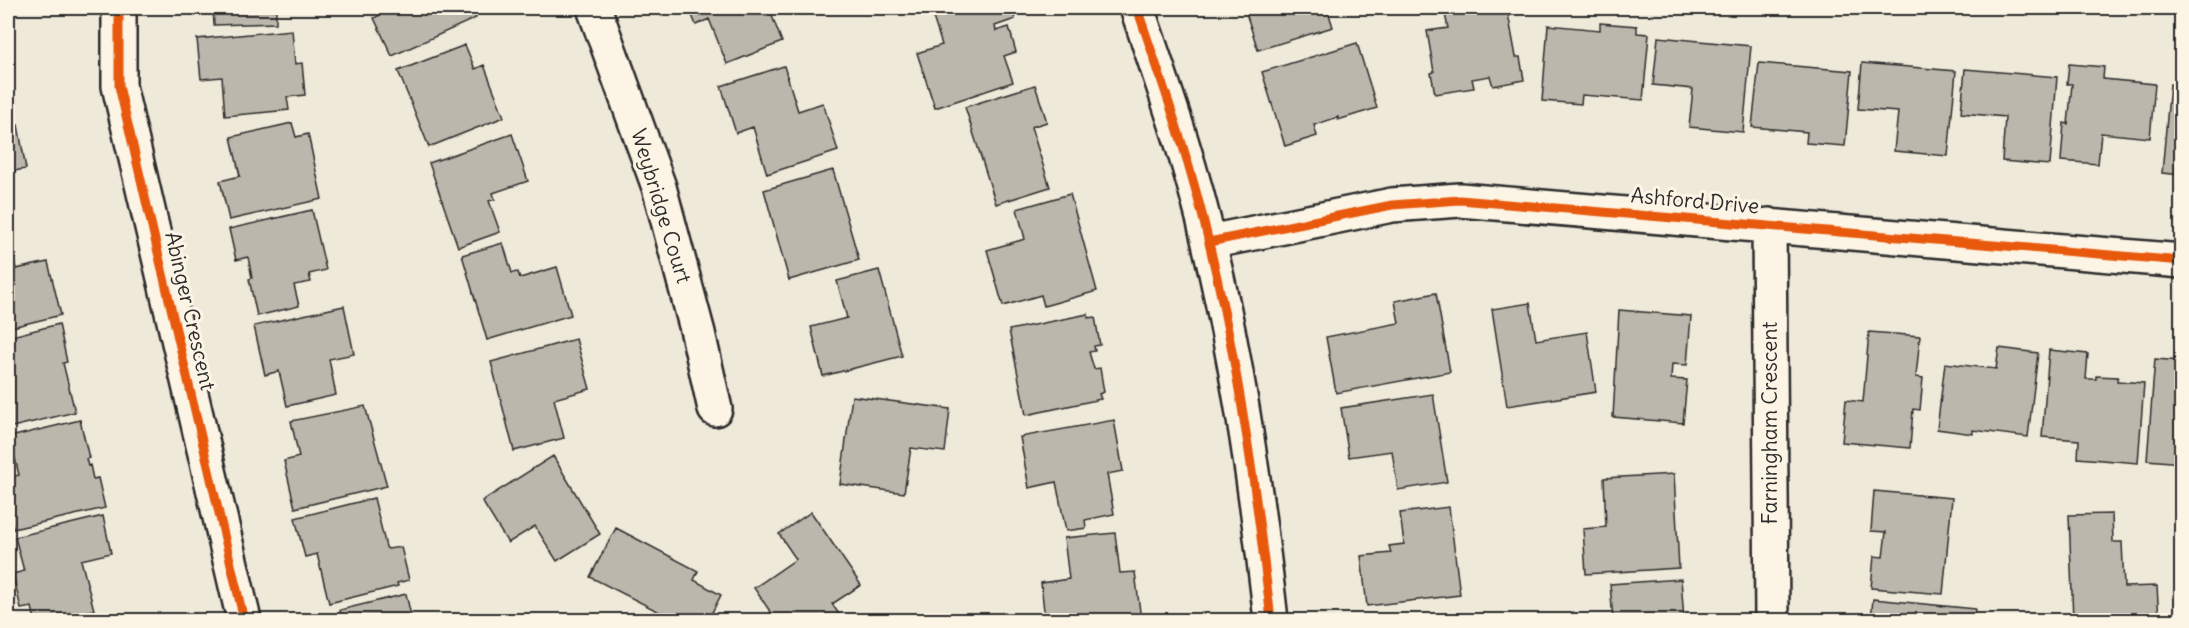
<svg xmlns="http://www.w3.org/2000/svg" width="2189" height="628" font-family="Delius,sans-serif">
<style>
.building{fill:#bcb7ac;stroke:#2b2b2b;stroke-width:1.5}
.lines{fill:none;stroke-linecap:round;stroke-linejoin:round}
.minor-casing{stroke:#2b2b2b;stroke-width:38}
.minor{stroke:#fcf5e5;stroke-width:33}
.cycleway-casing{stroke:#fcf5e5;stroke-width:13}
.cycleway{stroke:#e8590c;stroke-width:9}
.labels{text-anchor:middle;stroke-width:6;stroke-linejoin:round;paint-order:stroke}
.street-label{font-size:21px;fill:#2b2b2b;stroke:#fcf5e5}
</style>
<rect width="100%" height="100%" fill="#efe9da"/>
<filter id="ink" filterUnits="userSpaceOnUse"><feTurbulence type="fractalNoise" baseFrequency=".0167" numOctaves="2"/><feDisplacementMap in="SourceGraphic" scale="12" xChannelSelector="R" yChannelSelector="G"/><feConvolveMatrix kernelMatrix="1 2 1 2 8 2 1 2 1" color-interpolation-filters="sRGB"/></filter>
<g filter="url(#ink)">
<path class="building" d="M213 8H276V23L214 25Z
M393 8H471L476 18 392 56 374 18Z
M689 8H769L782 42 727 64 709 19 696 25Z
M930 8H1011L1015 19 995 26 996 31 1009 27 1016 52 1004 56 1013 82 935 108 917 53 942 45Z
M1256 8H1327L1333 27 1258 50 1246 13 1257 10Z
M1481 8H1507L1516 57H1520L1524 80 1493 86 1490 76 1472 79 1474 88 1435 94 1431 73 1434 72 1427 31 1448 28 1445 14Z
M1600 23 1637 26V33L1649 34 1643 100 1582 95 1581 104 1542 101 1548 25 1600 30Z
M292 30 295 64 302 63 305 95 287 97 289 110 225 116 222 77 201 79 197 39Z
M1658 37 1751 46 1743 132 1689 127 1693 89 1653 85Z
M1357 43 1377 108 1338 120V117L1314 125 1317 136 1285 146 1262 72Z
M465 45 475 69 484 65 504 117 429 147 398 71Z
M1759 63 1852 71 1845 146 1806 143 1807 132 1752 127Z
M1862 63 1956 71 1948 156 1894 151 1898 112 1858 109Z
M2069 64 2104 67 2103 79 2155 84 2150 138 2101 133 2098 164 2061 161 2064 123 2068 124 2072 84H2067Z
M784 66 798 111 823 103 838 151 767 174 753 127 736 133 721 86Z
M1965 69 2057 77 2050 165 2002 161 2005 117 1961 113Z
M2170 84 2182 85V175L2162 173Z
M1035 85 1047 122 1031 127 1050 187 996 204 965 107Z
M292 123 296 137 308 134 322 199 229 220 220 181 240 176 231 137Z
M18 125 26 169 8 172V127Z
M512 134 528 181 493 193 495 199 489 201 500 232 458 247 429 163Z
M833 170 859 260 789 280 764 190Z
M1070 194 1097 291 1044 306 1041 295 1003 306 987 250 1025 239 1017 209Z
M312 210 326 270 309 274 311 282 294 285 299 306 257 316 249 279 252 278 248 257 236 260 229 229Z
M8 234 16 269 48 262 61 315 8 328Z
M503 243 512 273 518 272 520 278 557 267 571 315 487 340 462 255Z
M879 270 902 356 823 376 811 327 847 318 837 281Z
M1436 293 1450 372 1336 393 1326 337 1399 323 1395 301Z
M1530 303 1536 340 1587 332 1596 392 1507 406 1492 309Z
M344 306 354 354 329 359 336 395 287 406 279 371 265 375 254 326Z
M1619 310 1691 316 1687 365 1672 364 1671 379 1687 380 1683 423 1613 417Z
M1088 314V318L1095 317 1100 345 1094 346 1095 351 1089 352 1094 369 1100 368 1104 392 1099 394 1101 399 1026 415 1009 330Z
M59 324 67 362 63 363 75 412 8 428V337Z
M1869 332 1920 336 1916 377 1923 378 1920 410 1913 409 1910 448 1842 442 1846 400 1863 402Z
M576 339 590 389 554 399 564 438 514 451 491 362Z
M1999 348 2038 353 2028 437 1973 430V434L1937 429 1945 363 1996 369Z
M2049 350 2088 354 2086 379H2096V376L2118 377 2117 381 2144 383 2138 463 2078 458 2079 440 2042 437Z
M2155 359 2182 361V463L2147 460Z
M1433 394 1447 482 1398 490 1392 451 1349 457 1341 408Z
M852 396 950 409 945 452 911 448 904 493 840 484Z
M365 406 387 486 295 508 284 461 299 457 291 421Z
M80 420 89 458 86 459 88 466 90 465 93 479 98 478 105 508 13 529 12 524 8 521V502H11L8 478 19 475 10 437Z
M1114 420 1123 471 1107 474 1114 514 1085 520 1086 528 1066 531 1056 482 1029 488 1020 437Z
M553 456 600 534 557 561 535 526 508 543 482 501Z
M1674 474 1679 568 1586 574 1583 529 1606 527 1604 478Z
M1874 491 1952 498 1943 594 1871 588 1874 556 1883 557 1886 532 1871 531Z
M374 498 386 547 388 549 401 547 409 580 397 583 398 586 329 603 317 554 305 557 295 518Z
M1449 507 1460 595 1367 606 1361 556 1391 553 1389 546 1404 544 1400 513Z
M811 512 861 585 832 604 843 620H776L754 588 796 559 779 534Z
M2112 514 2113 542H2122L2124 587 2157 586 2159 620H2073L2069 515Z
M103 516 111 553 81 560 94 610 52 620H35L32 607 21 609 13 574 24 571 15 537Z
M616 528 698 571 694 580 721 595 708 620H675L590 577Z
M1115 533 1120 573 1135 572 1141 620H1045L1041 583 1069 579 1064 538Z
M1681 579 1684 620H1613L1610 584Z
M406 594 412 620H342L340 610Z
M1873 599 1975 609 1974 620H1871Z
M1463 615V620H1396Z"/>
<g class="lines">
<defs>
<path id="minor" d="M119 8V86L244 620
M594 8 659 187 698 333 715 409
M1137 8C1163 85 1191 163 1209 243 1239 367 1257 494 1271 620
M1769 225 1772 620
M1209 242 1392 205 1460 200 2182 261"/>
</defs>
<use href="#minor" class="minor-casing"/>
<use href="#minor" class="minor"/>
<defs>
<path id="cycleway" d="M119 8V86L244 620
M1137 8C1163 85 1191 163 1209 243 1239 367 1257 494 1271 620
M1209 242 1392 205 1460 200 2182 261"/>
</defs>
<use href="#cycleway" class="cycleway-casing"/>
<use href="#cycleway" class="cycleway"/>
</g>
</g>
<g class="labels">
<g class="street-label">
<text transform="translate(1695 201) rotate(5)" y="7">Ashford Drive</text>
<text transform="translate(661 206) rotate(73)" y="7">Weybridge Court</text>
<text transform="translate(190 311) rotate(77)" y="7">Abinger Crescent</text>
<text transform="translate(1770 423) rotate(-90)" y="7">Farningham Crescent</text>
</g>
</g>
<rect width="2189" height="628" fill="none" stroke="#fcf5e5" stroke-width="30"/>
<rect x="15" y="15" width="2159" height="598" fill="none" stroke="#2b2b2b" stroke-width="2" filter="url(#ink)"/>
</svg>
